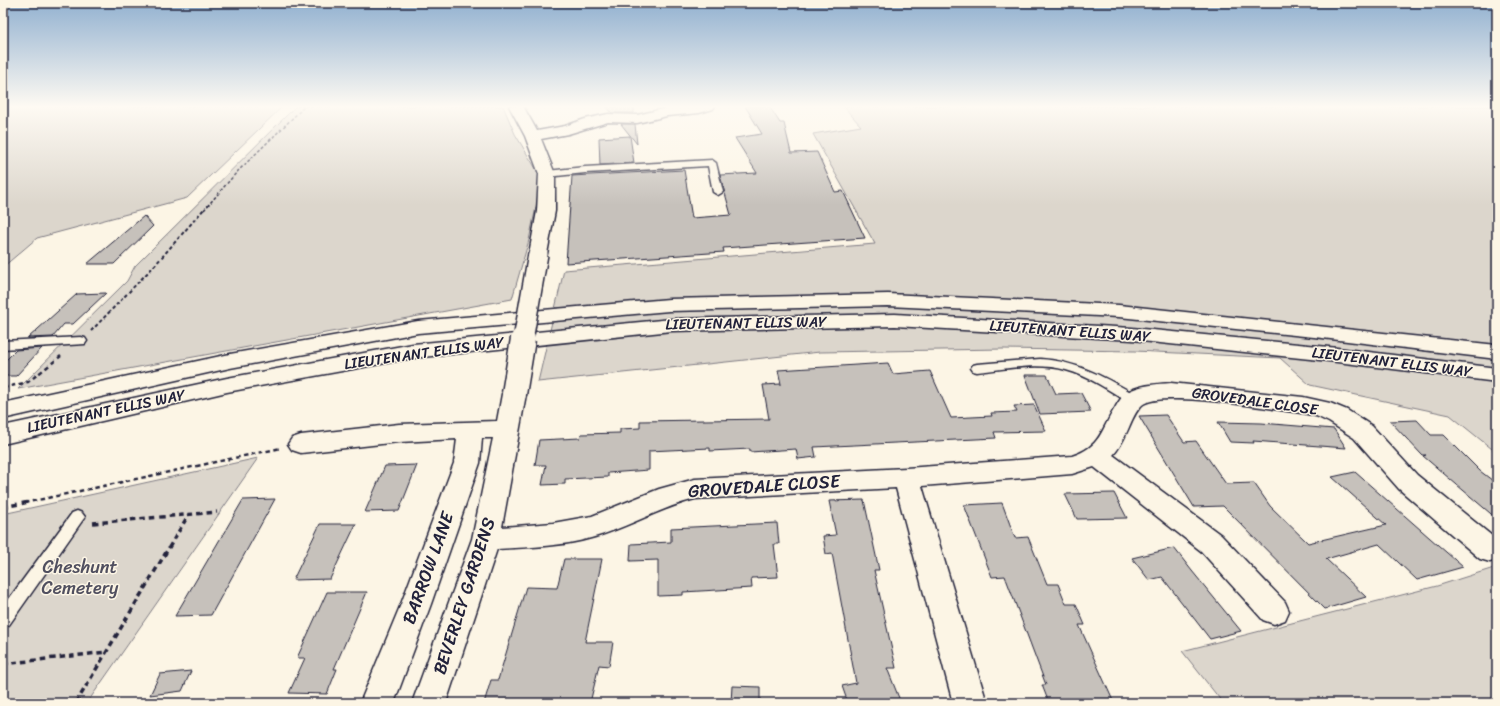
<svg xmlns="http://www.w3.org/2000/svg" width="1500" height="706" font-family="Sriracha,sans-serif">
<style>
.green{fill:#dcd6cc;stroke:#7f7c84}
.building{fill:#c6c1bb;stroke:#22223b}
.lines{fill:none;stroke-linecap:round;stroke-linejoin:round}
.service-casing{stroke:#22223b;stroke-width:3}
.minor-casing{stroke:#22223b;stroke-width:3}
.secondary-casing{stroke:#22223b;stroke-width:3}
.path-far3{stroke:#22223b;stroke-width:1.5;stroke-dasharray:3 2;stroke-linecap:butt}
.path-far2{stroke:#22223b;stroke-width:2;stroke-dasharray:3.5 2.5;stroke-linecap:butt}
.path-far1{stroke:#22223b;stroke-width:2.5;stroke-dasharray:4.5 3.5;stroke-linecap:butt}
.path{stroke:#22223b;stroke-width:3.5;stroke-dasharray:5.5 4;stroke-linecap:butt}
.service{fill:#fcf5e5;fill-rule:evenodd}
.minor{fill:#fcf5e5;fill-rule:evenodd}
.secondary{fill:#fcf5e5;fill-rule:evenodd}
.minor-bridge-far1-casing{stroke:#22223b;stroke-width:22;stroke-linecap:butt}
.minor-bridge-casing{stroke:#22223b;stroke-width:27;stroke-linecap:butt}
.minor-bridge-far1{stroke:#fcf5e5;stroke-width:19}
.minor-bridge{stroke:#fcf5e5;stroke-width:24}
.labels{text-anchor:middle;stroke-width:3;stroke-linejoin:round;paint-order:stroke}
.street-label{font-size:15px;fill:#22223b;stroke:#fcf5e5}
.near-street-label{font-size:18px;fill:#22223b;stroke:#fcf5e5}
.near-park-label{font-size:18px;fill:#504f5f;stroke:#fcf5e5}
</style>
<rect width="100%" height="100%" fill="#fcf5e5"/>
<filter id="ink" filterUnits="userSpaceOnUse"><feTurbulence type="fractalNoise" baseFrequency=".025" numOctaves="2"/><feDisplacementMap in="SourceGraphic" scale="8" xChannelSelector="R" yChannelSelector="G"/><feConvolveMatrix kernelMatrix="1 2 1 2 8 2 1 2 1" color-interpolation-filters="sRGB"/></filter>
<g filter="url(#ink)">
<path class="green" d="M3 106H283L187 198 37 238 3 267Z
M296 106H503L515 134 542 179 529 240 512 299 18 389 127 281 135 266Z
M843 106H1497V453L1450 415 1310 385 1280 358 1135 351 1003 349 820 352 538 382 564 270 875 244 813 134 861 126Z
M258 458 87 703H3V514Z
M1497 567V703H1223L1182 651 1437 586Z"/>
<path class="building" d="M606 106H634V113H612Z
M745 106H769L780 123H784L791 153 817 152 835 192 843 191 865 238 723 248 724 252 566 263 572 176 684 170 692 218 731 215 720 175 757 173 735 138 762 134Z
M621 124H635L637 144Z
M630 136 634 163 600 165 599 138Z
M144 216 153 226 114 264H87Z
M106 293 73 324H64L53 337 28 338 77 294Z
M42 348 16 376H3V363L16 350Z
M888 363 893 374 930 371 951 418 992 416 991 413 1017 412 1014 406 1034 405 1046 431 994 432 996 438 814 447 816 457 798 459 796 449 750 452V449L710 451V448L649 451V470L608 473V477L565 479V484L542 485 546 465H535L539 440 580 438 581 434 620 433V429L640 428V421L769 419 763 385 781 384 778 370Z
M1025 375H1047L1056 394 1081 393 1091 412 1040 414Z
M1166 415 1184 442 1196 441 1226 484 1254 483 1270 506 1308 543 1386 525 1332 477 1355 472 1463 567 1417 580 1379 544 1326 559 1366 597 1325 609 1223 506 1194 507 1139 416Z
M1417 420 1431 435H1444L1480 471 1497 484V519L1423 456 1426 455H1422L1390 421Z
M1218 422 1261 423 1334 429 1346 448 1253 441 1254 443 1230 442Z
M417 465 399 511 365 512 385 466Z
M1114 493 1127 518 1077 519 1065 494Z
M275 499 211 615 175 616 243 500Z
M864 500 879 570H874L896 668H887L901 703H848L842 686 856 683 832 553 826 554 823 536 836 535 829 501Z
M1002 503 1015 538 1028 537 1047 584H1058L1066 604H1076L1085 625H1079L1114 703H1049L1042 685H1046L1005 576 992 577 964 505Z
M777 523 779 544H774L778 577 751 578 752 588 683 592V595L658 596V560L630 561 631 544 671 542V528Z
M320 524H356L330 579 293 580Z
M1174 548 1192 571 1241 631 1210 639 1162 577 1149 580 1132 558Z
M564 559H602L585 642H613L609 666 599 665 590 703H484L491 680H498L526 587 557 588Z
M327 592H367L334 669H337L327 694 289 693 305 658H297Z
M191 671 182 691 150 695 160 674Z
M732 686 760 687V703H731Z"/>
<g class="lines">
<defs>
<path id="service" d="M712 160 716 163 723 192 718 195 713 192 708 166 585 173 547 177 543 174 547 171 585 167Z
M81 337 85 338 87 341 85 344 3 349V341Z
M1040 359C1077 361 1106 378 1138 396L1139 399 1138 402 1133 403 1128 402C1109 390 1088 376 1066 370 1037 362 1006 369 977 372L973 371 971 368 973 365 977 364Z
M77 511 82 513 85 517 82 521 9 625 3 627V607L72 513Z"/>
<path id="minor" d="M509 106H523L537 131 565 126 585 119 608 114 637 115 667 108 715 106 713 109 699 113 667 116 637 123 608 122 568 134 541 139 555 174V211L547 254 545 258 538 260 531 258 529 254 537 211 539 174 525 136Z
M1171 383 1303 397 1330 403 1347 410 1372 426 1417 475 1497 540V560L1490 562 1480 559 1399 489 1354 438 1329 422 1316 416 1303 413C1275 410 1160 389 1142 405 1130 416 1127 441 1113 455L1221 535 1285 602 1289 611 1285 620 1274 624 1263 620 1201 551 1094 467 1072 474 922 486 987 703H953L896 488 695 499C659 508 627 528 591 538 560 547 528 547 497 549L446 703H412L472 539 493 438H482L480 463 431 604 394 703H360L401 604 454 463 457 439 399 442 301 453 292 450 288 444 292 438 301 435 399 424 497 421 502 394 506 389 514 386 522 389 526 394 502 527 553 523 592 516 659 489 695 479 906 468 1072 456C1101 447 1101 430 1115 408 1118 403 1121 397 1126 393 1138 385 1157 384 1171 383Z"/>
<path id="secondary" d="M888 294 1119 305 1497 345V359L1314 337 1119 317 888 306 669 311 418 333 230 368 3 419V403L230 354 418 321 669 299Z
M895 314 1132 328 1329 347 1497 368V382L1329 361 1132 340 895 326 672 331 413 358 227 392 3 444V426L227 378 413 344 672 319Z"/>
</defs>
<use href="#service" class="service-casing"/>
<use href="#minor" class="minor-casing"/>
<use href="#secondary" class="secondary-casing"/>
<path class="path-far3" d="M204 210 237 172 305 106"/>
<path class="path-far2" d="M91 331 155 265 204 209"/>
<path class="path-far1" d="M3 388 28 382 61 356
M24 503 281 448"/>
<path class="path" d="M3 507 29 502
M93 523 217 512
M3 664 107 652
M76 703 189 514"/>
<use href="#service" class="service"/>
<use href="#minor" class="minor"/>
<use href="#secondary" class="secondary"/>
<defs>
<path id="minor-bridge-far1" d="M523 340 538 254"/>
<path id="minor-bridge" d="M514 394 523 339"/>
</defs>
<use href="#minor-bridge-far1" class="minor-bridge-far1-casing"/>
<use href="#minor-bridge" class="minor-bridge-casing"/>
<use href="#minor-bridge-far1" class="minor-bridge-far1"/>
<use href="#minor-bridge" class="minor-bridge"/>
</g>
</g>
<linearGradient id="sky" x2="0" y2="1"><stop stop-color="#92b1d0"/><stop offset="0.52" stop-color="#fefaf3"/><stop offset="1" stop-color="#fefaf3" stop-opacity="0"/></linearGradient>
<rect width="1500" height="205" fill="url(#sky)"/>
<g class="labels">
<g class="street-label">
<text transform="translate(746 323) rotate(-1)" y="5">LIEUTENANT ELLIS WAY</text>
<text transform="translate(1070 331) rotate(4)" y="5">LIEUTENANT ELLIS WAY</text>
<text transform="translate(424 353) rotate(-8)" y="5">LIEUTENANT ELLIS WAY</text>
<text transform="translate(1392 362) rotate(7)" y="5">LIEUTENANT ELLIS WAY</text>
<text transform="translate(1255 401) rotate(8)" y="5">GROVEDALE CLOSE</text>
<text transform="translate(106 411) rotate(-12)" y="5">LIEUTENANT ELLIS WAY</text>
</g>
<g class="near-street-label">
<text transform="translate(764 486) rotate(-4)" y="6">GROVEDALE CLOSE</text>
<text transform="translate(428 568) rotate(-70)" y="6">BARROW LANE</text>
<text transform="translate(464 596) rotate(-72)" y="6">BEVERLEY GARDENS</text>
</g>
<g class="near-park-label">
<text x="80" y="573">Cheshunt<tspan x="80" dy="21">Cemetery</tspan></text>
</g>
</g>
<rect width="1500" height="706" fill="none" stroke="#fcf5e5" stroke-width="16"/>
<rect x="8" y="8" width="1484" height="690" fill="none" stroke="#22223b" stroke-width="1.5" filter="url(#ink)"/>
</svg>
